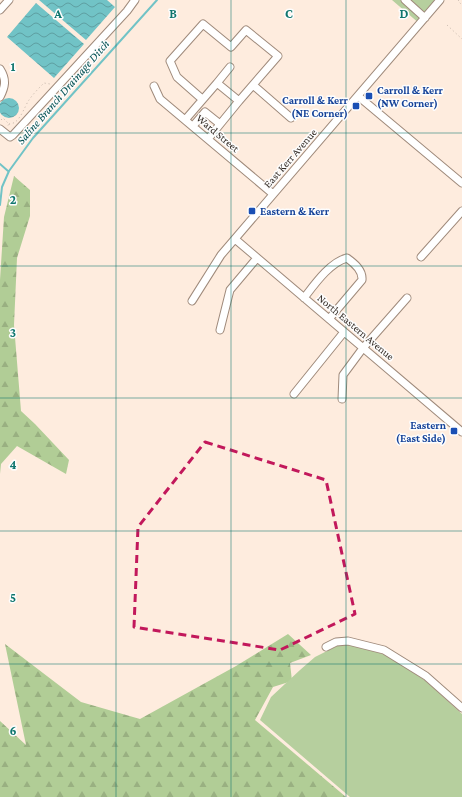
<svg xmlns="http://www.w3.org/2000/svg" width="462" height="797" font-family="'Crimson Pro',serif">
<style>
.forest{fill:url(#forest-firs)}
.park{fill:#b6cf9e}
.water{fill:url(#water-waves)}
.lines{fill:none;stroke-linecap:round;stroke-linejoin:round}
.stream{stroke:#71c3c6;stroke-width:2}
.minor-casing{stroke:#9f8a7b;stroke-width:9}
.path{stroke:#c1b2a6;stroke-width:1;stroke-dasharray:1 3;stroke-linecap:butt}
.minor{stroke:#fff;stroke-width:7}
.marked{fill:none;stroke:#c2185b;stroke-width:3;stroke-dasharray:8 5;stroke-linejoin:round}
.grid{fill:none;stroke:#0f766e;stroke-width:1;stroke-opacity:0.55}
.transit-dot{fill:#1a4fb4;stroke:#fdfdfd;stroke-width:1.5}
.labels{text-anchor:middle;stroke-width:3;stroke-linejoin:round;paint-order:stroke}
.transit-label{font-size:11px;font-weight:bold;fill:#164399;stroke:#fdfdfd;text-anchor:start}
.street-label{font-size:11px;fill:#342c26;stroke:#fdfdfd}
.water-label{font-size:12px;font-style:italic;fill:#045153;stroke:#fdfdfd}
.grid-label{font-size:13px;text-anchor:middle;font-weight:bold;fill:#0f766e;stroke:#fdfdfd;stroke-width:3;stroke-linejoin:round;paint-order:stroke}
</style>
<defs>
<pattern id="forest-firs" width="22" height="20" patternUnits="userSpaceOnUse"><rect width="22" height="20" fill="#b1cd96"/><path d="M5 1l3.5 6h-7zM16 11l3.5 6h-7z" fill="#99b081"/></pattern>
<pattern id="water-waves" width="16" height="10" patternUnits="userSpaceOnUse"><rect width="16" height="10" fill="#71c3c6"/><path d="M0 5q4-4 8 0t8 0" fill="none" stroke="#5e9fa1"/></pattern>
</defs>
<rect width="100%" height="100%" fill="#feecde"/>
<path class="forest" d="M14 176 30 190V216L17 258 14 325 21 411 35 424 69 460 66 474 17 446 1 464 0 474V280L4 217Z
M288 634 311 655 290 663 292 681 273 687 255 720 346 797H0V721L26 745 5 644 81 702 140 719 236 666Z"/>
<path class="park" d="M392 0H440L420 24Z
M343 643 369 649 388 656 426 681 462 714V797H350L260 720 271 697 300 670 315 657Z"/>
<path class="water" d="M39 0H107L115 7 86 40Z
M36 3 84 44 54 78 7 37Z
M-1 108a10 10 0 1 1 20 0a10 10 0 1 1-20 0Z"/>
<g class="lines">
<path class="stream" d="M0 164 8 171
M0 205 2 187 9 171 33 138 157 0"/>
<defs>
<path id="minor" d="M405 0 425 18
M0 10 9 0
M0 69C7 80 5 87 0 97
M217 83 230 67
M253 85 291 118
M154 86 160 99 273 194
M358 96 462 183
M185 120 217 83 239 101 278 56 246 30 231 47 203 24 170 61 177 77 202 99
M193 126 205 112 220 124
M0 129 10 137 13 135 127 11 135 0
M208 139 239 101
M235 239 462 432
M421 257 462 211
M304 298C314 285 330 262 347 258 354 263 363 270 362 280L329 319
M192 301 221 255 440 0
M220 330 230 290 257 258
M294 394 344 332
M342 399 343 375 363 348 407 298
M326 647 336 642 348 641 384 650 426 676 462 708"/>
</defs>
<use href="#minor" class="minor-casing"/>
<path class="path" d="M459 0 458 1 462 5
M447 25 462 39
M1 120 3 118 9 124 7 127
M9 124C20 124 24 107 29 100 33 94 39 88 44 83L50 84"/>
<use href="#minor" class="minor"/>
</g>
<path class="marked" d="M205 442 326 480 355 614 280 650 134 627 138 527Z"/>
<path class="grid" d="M116 0V797M231 0V797M346 0V797M0 133H462M0 266H462M0 398H462M0 531H462M0 664H462"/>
<g class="transit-dot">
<rect x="365" y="92" width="8" height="8" rx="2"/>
<rect x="352" y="102" width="8" height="8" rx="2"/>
<rect x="248" y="207" width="8" height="8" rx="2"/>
<rect x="450" y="427" width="8" height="8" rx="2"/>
</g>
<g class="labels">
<g class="transit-label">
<text x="377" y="94">Carroll &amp; Kerr<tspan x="377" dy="13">(NW Corner)</tspan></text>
<text x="348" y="104" text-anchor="end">Carroll &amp; Kerr<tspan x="348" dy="13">(NE Corner)</tspan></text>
<text x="260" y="215">Eastern &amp; Kerr</text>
<text x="446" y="429" text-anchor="end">Eastern<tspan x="446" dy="13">(East Side)</tspan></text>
</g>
<g class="street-label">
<text transform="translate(218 133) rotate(40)" y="4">Ward Street</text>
<text transform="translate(290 158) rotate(-49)" y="4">East Kerr Avenue</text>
<text transform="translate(356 327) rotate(40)" y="4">North Eastern Avenue</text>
</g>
<g class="water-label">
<text transform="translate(63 92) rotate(-49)" y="4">Saline Branch Drainage Ditch</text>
</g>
</g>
<g class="grid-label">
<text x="58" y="18">A</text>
<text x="173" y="18">B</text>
<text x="289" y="18">C</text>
<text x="404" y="18">D</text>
<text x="13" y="71">1</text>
<text x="13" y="204">2</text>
<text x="13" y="337">3</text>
<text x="13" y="469">4</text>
<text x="13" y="602">5</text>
<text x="13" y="735">6</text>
</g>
</svg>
